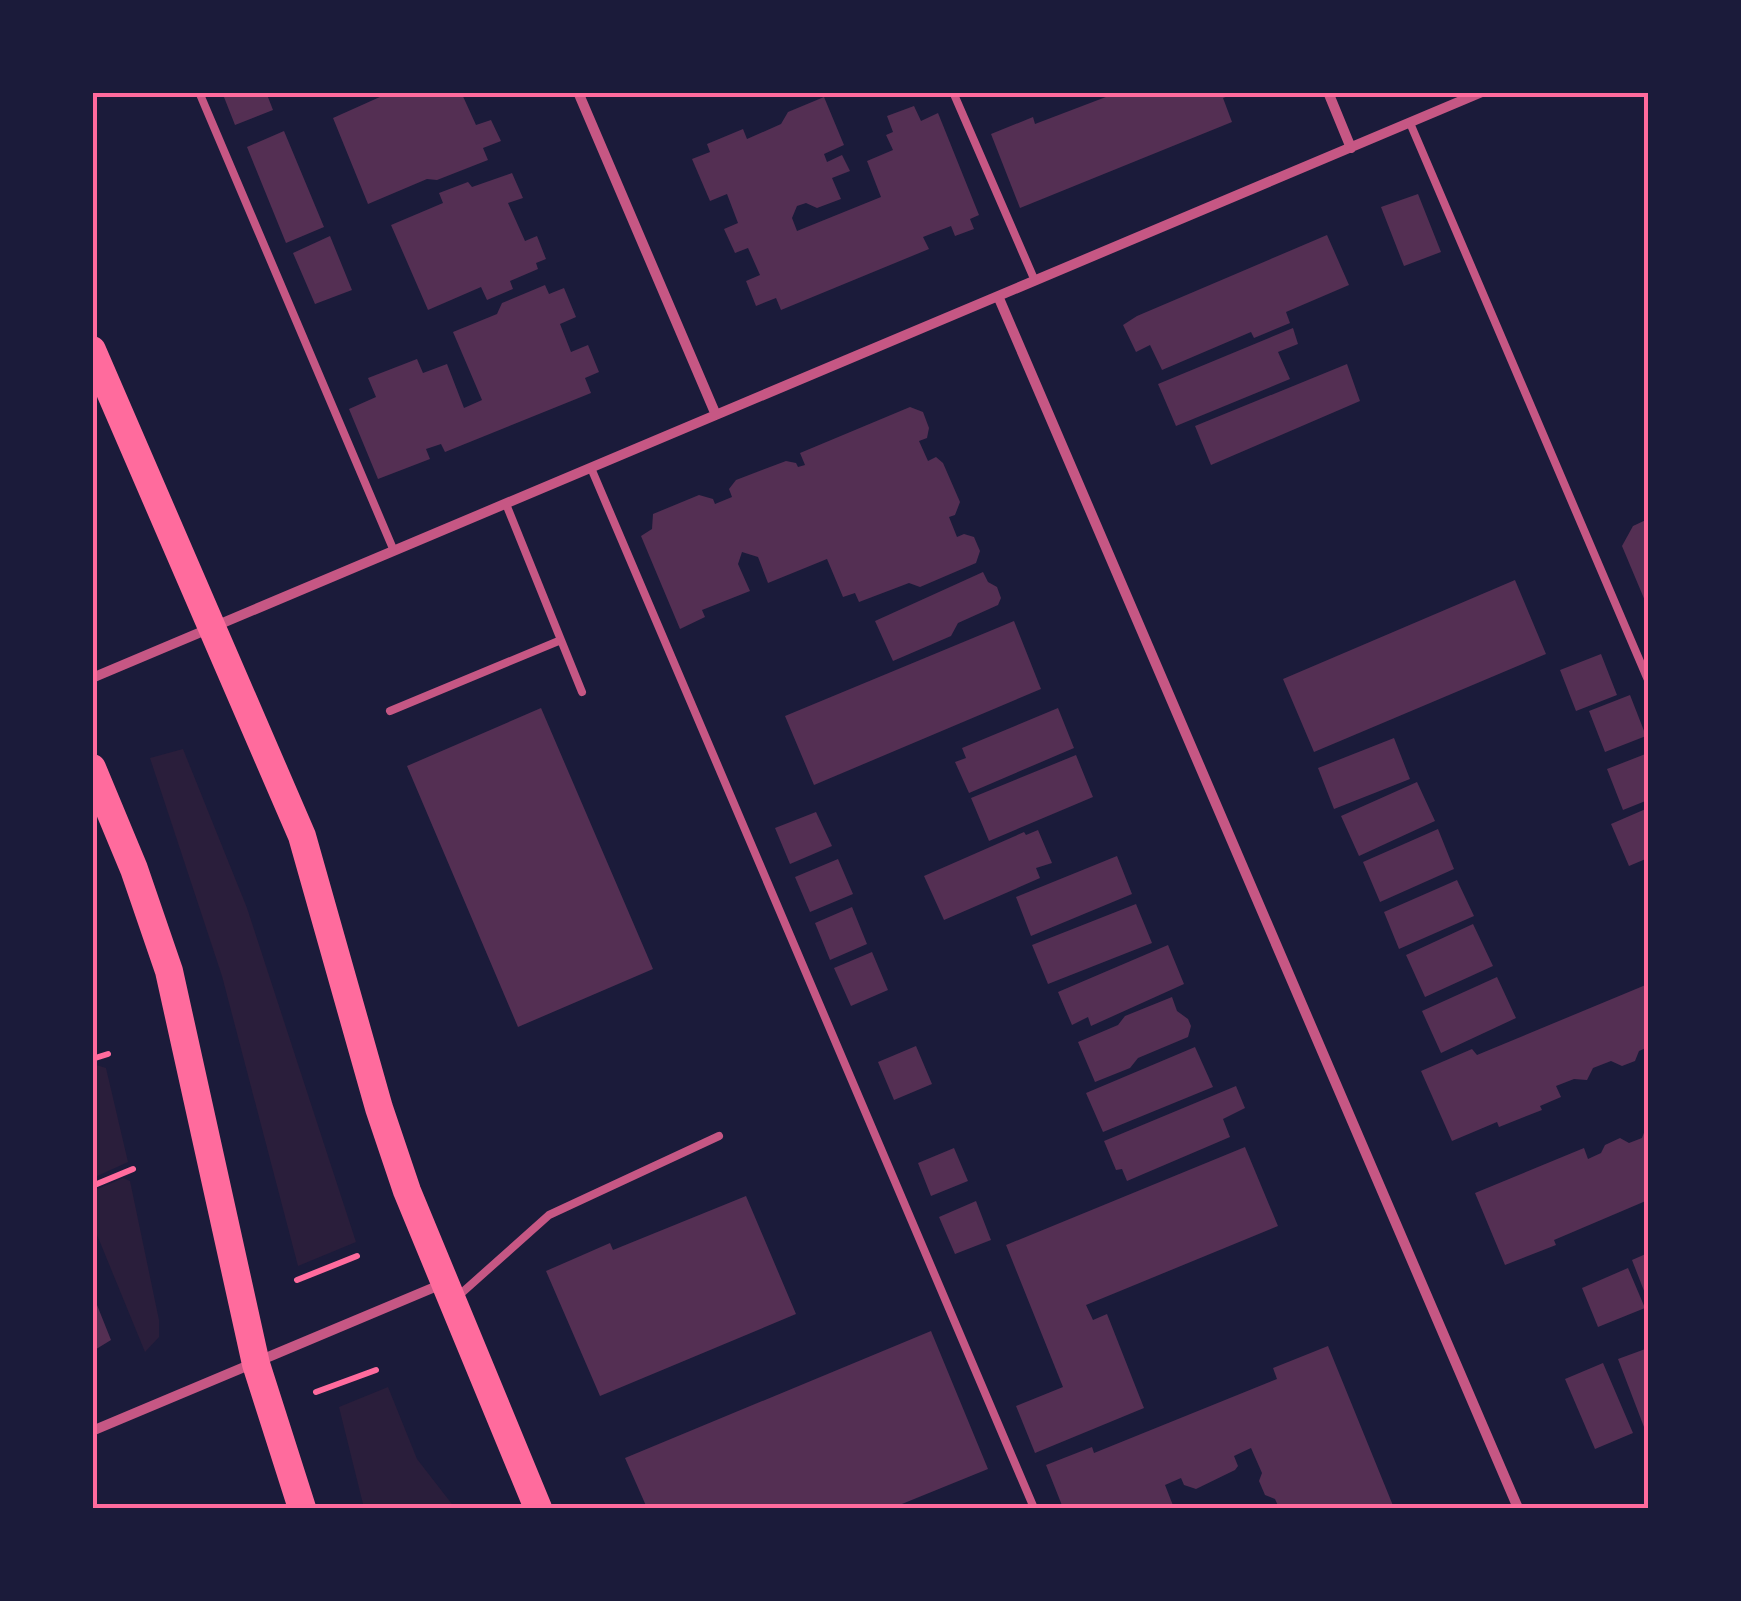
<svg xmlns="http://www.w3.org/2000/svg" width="1741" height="1601" font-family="'DejaVu Sans',sans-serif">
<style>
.green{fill:#2a1e3b}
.building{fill:#542f53}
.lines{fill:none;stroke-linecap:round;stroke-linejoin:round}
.path{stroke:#ff6b9d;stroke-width:6}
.service{stroke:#c65784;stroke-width:8}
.minor{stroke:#c65784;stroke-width:10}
.trunk{stroke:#ff6b9d;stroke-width:28}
.neatline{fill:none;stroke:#ff6b9d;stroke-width:4}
</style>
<rect width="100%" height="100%" fill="#1b1b3a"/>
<path class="green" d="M183 749 247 908 356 1242 298 1266 222 976 150 758Z
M93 1064 106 1068 128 1162 93 1178Z
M123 1178 130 1181 159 1320V1337L145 1352 93 1225V1191Z
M388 1387 417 1459 455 1508H364L339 1407Z"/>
<path class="building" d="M222 92H266L273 110 235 125Z
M391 92H461L476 125 491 120 501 141 483 148 488 160 437 180 427 179 368 204 333 118Z
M1119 92 1237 93 1223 98 1232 122 1020 208 991 134 1033 117 1035 124Z
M824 97 844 145 824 154 827 162 842 155 850 171 832 178 841 199 817 208 806 203 797 206 792 218 797 231 881 197 867 161 893 150 886 135 893 132 887 116 914 106 921 121 938 113 979 215 970 219 974 229 955 236 951 226 923 237 929 249 781 310 776 298 756 306 746 281 760 275 748 248 735 253 724 229 738 223 727 194 710 201 692 159 710 152 707 144 743 129 747 139 781 124 788 112Z
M284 131 324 227 286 243 247 147Z
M512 173 523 198 508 203 525 241 537 236 546 259 536 263 538 269 510 281 513 289 487 300 481 287 428 310 391 225 443 203 439 193 468 182 472 187Z
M1418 194 1441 252 1404 266 1381 207Z
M1327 235 1349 285 1286 312 1290 323 1254 338 1251 332 1162 370 1150 345 1136 352 1123 325 1137 316Z
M330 236 352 290 315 304 293 253Z
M545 285 549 294 564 288 576 317 560 324 571 352 588 345 599 372 585 378 591 393 445 452 441 444 426 449 430 459 378 479 349 409 376 397 368 378 417 359 423 373 447 364 464 408 482 400 453 332 497 314 502 303Z
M1293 328 1298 344 1278 352 1290 379 1176 426 1158 384Z
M1347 364 1360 401 1211 465 1195 426Z
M910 407 923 412 929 428 927 438 919 441 928 461 936 457 943 463 960 502 955 515 949 517 957 537 964 534 974 537 980 551 976 563 920 587 909 583 859 602 855 593 843 597 827 559 768 583 758 557 742 552 738 564 750 591 702 610 705 617 680 629 641 536 652 529 653 514 699 495 713 499 715 504 732 497 729 489 736 480 786 461 796 463 798 467 805 465 800 453Z
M1648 519V608L1622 546 1633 526Z
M983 572 988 582 997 587 1001 598 998 605 958 623 951 636 893 661 875 621Z
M1515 580 1546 654 1314 752 1283 679Z
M1014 621 1041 689 814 785 785 716Z
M1601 654 1617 695 1576 711 1560 670Z
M1630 695 1646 736 1605 752 1589 711Z
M541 708 653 969 518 1027 407 766Z
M1058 708 1074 748 969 793 955 762 966 758 962 748Z
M1394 738 1410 779 1334 809 1318 768Z
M1648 753V800L1623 810 1607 769Z
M1076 755 1093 797 989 841 971 798Z
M1417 782 1435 821 1359 856 1341 816Z
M1648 808V858L1629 866 1611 824Z
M816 812 832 846 790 864 775 828Z
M1438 829 1454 869 1380 902 1363 862Z
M1038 830 1052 863 1036 868 1040 878 944 920 924 876 1024 832 1026 835Z
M1117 856 1132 894 1031 936 1016 897Z
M838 859 853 894 810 912 795 877Z
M1457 880 1474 916 1399 949 1384 912Z
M1136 904 1152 943 1048 984 1032 945Z
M852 907 867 944 830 960 815 923Z
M1473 924 1493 966 1425 997 1406 955Z
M1168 945 1184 984 1091 1026 1088 1017 1072 1025 1058 992Z
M872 952 888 990 851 1006 834 968Z
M1497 977 1516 1018 1441 1053 1422 1011Z
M1648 984V1047L1639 1051 1635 1061 1622 1066 1611 1061 1593 1068 1587 1080 1574 1079 1556 1086 1561 1097 1540 1106 1542 1110 1499 1127 1497 1122 1452 1141 1421 1071 1472 1049 1477 1055Z
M1172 997 1177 1011 1188 1019 1191 1026 1188 1037 1138 1058 1130 1068 1095 1082 1078 1042 1118 1025 1125 1016Z
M916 1046 932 1084 894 1100 878 1062Z
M1195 1047 1213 1087 1103 1132 1086 1093Z
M1236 1086 1245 1108 1223 1119 1230 1137 1127 1181 1122 1169 1116 1170 1104 1141Z
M1648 1122V1200L1554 1240 1556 1245 1505 1265 1475 1193 1584 1148 1588 1159 1601 1153 1605 1145 1620 1138 1629 1143 1642 1138Z
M1245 1147 1278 1226 1086 1305 1093 1320 1107 1314 1144 1408 1035 1453 1016 1406 1063 1387 1006 1245Z
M954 1148 968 1181 931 1196 918 1163Z
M746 1196 796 1314 600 1396 546 1271 610 1243 613 1250Z
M976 1201 991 1240 955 1254 939 1217Z
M1648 1253V1301L1632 1260Z
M1628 1268 1645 1308 1598 1327 1582 1288Z
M93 1295 111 1340 93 1351Z
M931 1331 988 1469 892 1508H647L625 1458Z
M1328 1346 1394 1508H1279L1275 1499 1265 1495 1259 1481 1262 1473 1251 1448 1234 1456 1238 1466 1235 1470 1196 1489 1184 1485 1181 1478 1165 1485 1174 1508H1063L1046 1465 1092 1447 1094 1453 1277 1379 1273 1368Z
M1648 1348V1425L1644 1427 1618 1359Z
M1603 1363 1633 1433 1595 1449 1565 1379Z"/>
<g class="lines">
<path class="path" d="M92 1059 108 1054
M92 1186 133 1169
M297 1280 357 1256
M316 1392 376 1370"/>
<path class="service" d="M199 92 394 551
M953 92 1035 281
M1410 123 1648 680
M591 468 1034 1508
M506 504 582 692
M390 711 561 640
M456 1298 549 1215 719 1136"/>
<path class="minor" d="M578 92 716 415
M1328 92 1351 148
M998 296 1518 1508
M92 678 1482 92
M92 1431 442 1284"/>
<path class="trunk" d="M92 350 302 836 379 1108 407 1191 538 1508
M92 768 134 869 169 971 256 1364 302 1508"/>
</g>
<rect width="1741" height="1601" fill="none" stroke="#1b1b3a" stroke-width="190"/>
<rect x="95" y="95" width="1551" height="1411" class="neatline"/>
</svg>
